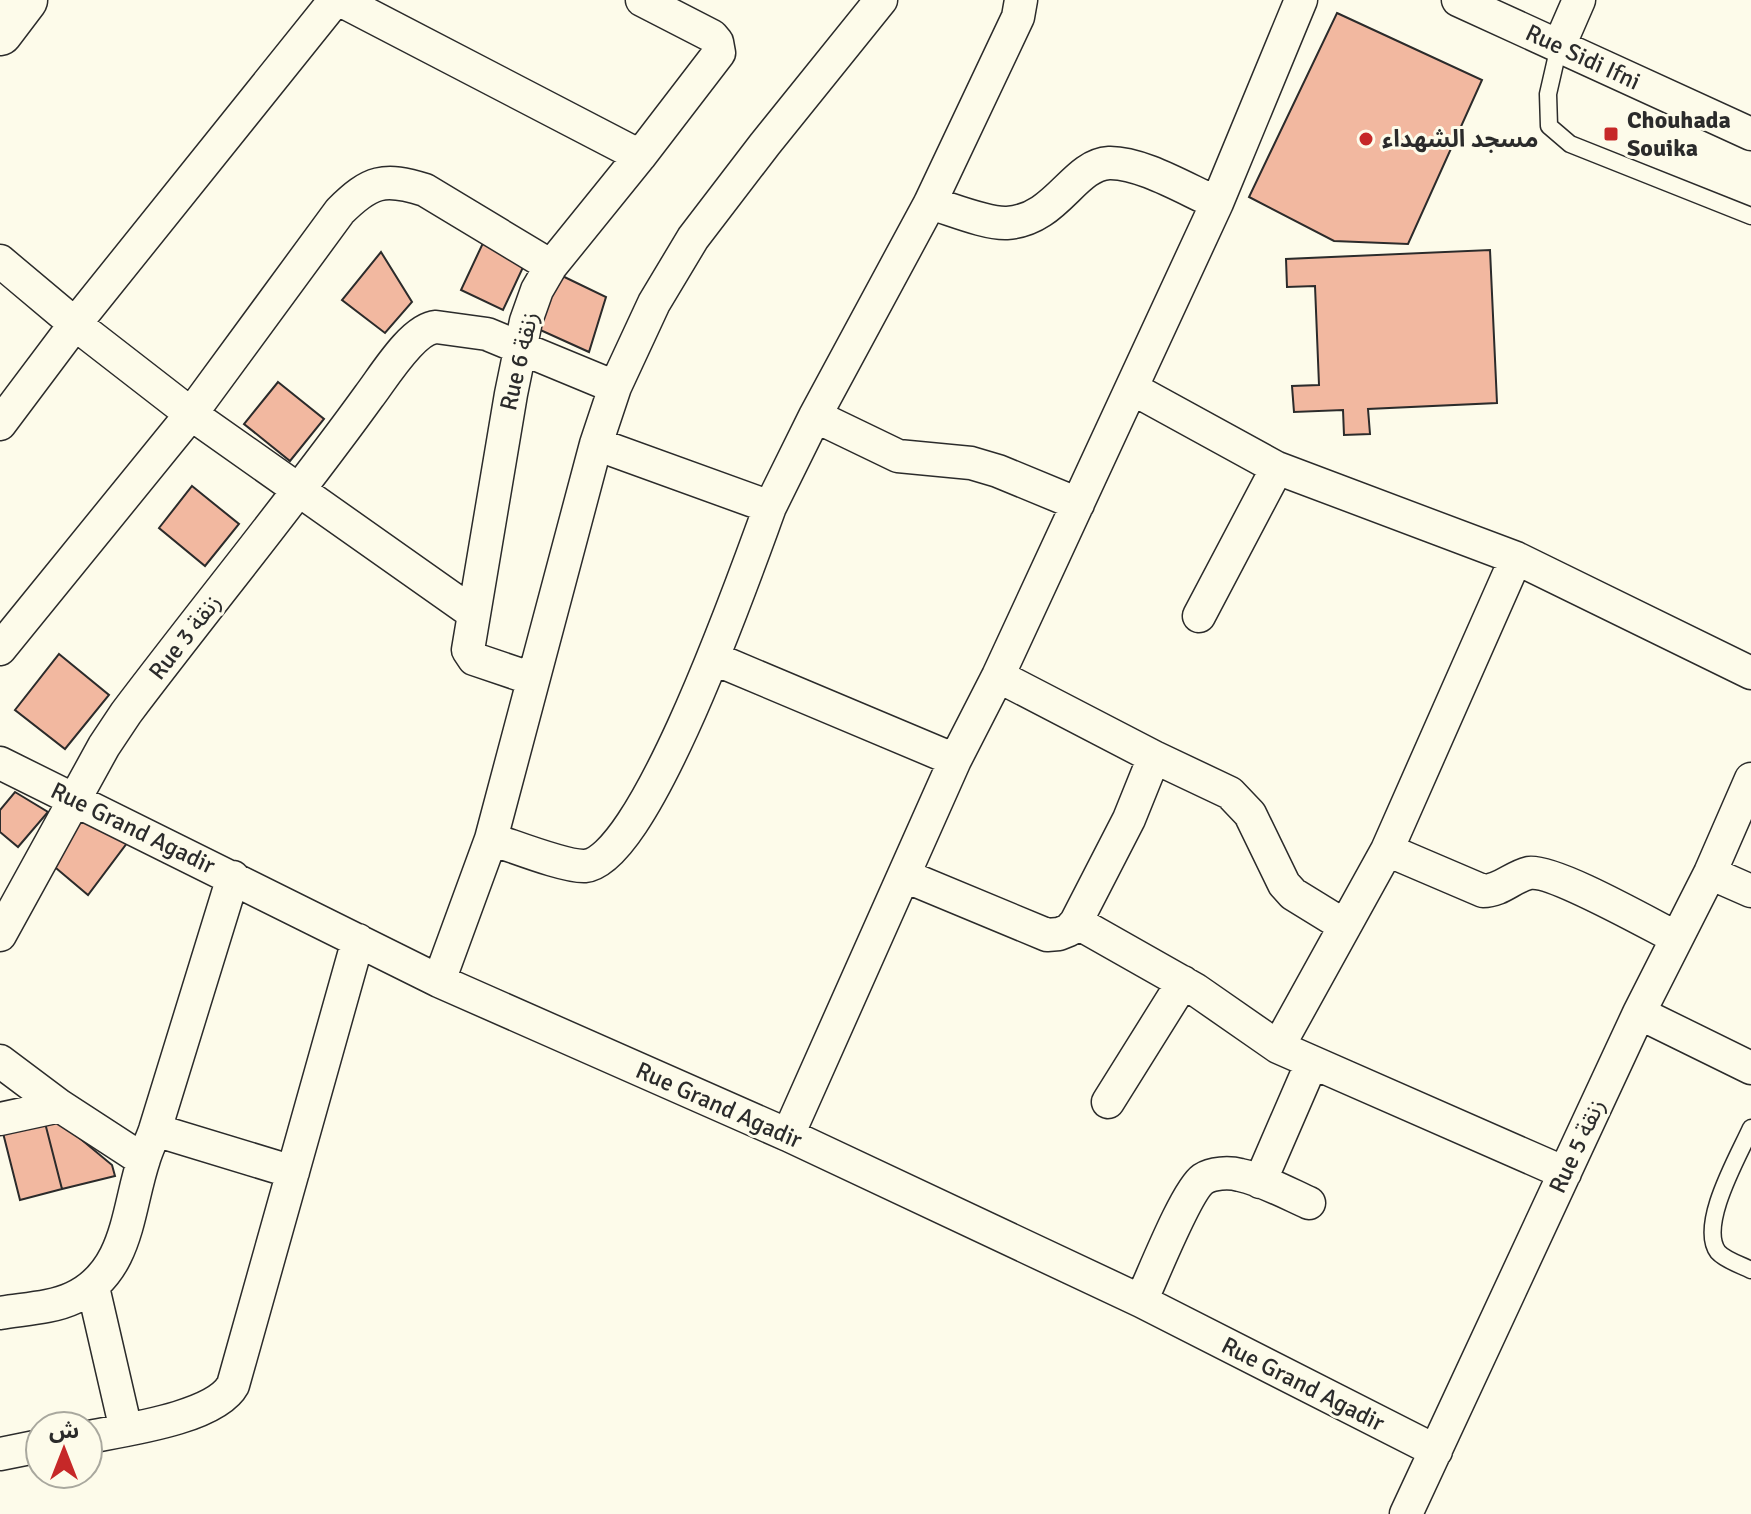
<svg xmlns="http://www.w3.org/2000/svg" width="1751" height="1514" font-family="Signika,'Noto Sans Arabic',sans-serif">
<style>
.building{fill:#f2b8a0;stroke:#2b2b2b;stroke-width:2}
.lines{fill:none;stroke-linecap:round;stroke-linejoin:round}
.lane-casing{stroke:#2b2b2b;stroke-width:19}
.street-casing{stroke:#2b2b2b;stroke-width:35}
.secondary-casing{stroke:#2b2b2b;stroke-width:47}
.lane{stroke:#fdfbea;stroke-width:16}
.street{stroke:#fdfbea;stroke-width:32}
.secondary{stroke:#fdfbea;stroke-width:44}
.poi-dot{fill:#c62828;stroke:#fdfbea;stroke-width:3}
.labels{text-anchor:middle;stroke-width:6;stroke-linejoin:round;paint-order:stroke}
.street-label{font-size:24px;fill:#2b2b2b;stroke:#fdfbea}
.poi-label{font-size:24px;font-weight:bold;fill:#2b2b2b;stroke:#fdfbea;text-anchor:start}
</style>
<rect width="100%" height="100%" fill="#fdfbea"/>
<path class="building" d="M1337 13 1482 80 1408 244 1334 241 1249 197Z
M483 243 525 263 503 310 461 290Z
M1490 250 1497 403 1368 409 1370 434 1344 435 1343 410 1294 412 1292 386 1319 385 1315 286 1287 287 1286 259Z
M381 252 412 302 385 333 342 300Z
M552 271 606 297 589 352 527 324Z
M278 382 324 419 290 461 244 424Z
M192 486 239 524 205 566 159 528Z
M59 654 109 695 65 749 15 710Z
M15 792 48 812 18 847 0 832V810Z
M78 819 127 843 88 895 44 858Z
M53 1116 112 1165 115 1176 62 1189 44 1119Z
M44 1119 62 1189 20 1200 2 1129Z"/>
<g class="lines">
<defs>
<path id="lane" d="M1559 46 1548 94 1549 126 1570 144 1751 216
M1751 1128C1739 1155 1698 1225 1718 1252 1725 1260 1741 1265 1751 1270"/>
<path id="street" d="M340 0 640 156
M1458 0 1751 134
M1559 46 1579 0
M930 203C951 209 986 224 1007 223 1057 220 1073 165 1109 163 1141 162 1187 190 1217 203
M0 261 75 324 191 414 473 613
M1133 389 1277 468 1516 558 1751 673
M815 416 898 456 971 463 998 471 1078 504
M0 424 75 324 335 0
M770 507 815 416 930 203 1018 17 1021 0
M1199 616 1277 468
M0 649 191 414 340 211C370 181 384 177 425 190L551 266
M715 659 955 760
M998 676 1154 757 1230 793 1250 814 1284 884 1293 894 1345 926
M533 679 474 659 468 650 511 394 526 321 537 290 551 266 640 156 719 53 717 42 712 36 642 0
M0 763 439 981 788 1135 1141 1301 1436 1451
M491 839C513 846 565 867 585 866 646 861 748 566 770 507L596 444
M1387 850 1483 891C1501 891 1512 877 1529 873 1553 869 1651 925 1677 938
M1710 873 1751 891
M905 876 1047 935 1059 934 1069 930 1076 922 1129 819 1154 757
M1076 922 1196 990 1278 1047 1565 1173
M0 935 104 746 126 713C206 607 291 504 369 396 383 378 412 329 436 327L487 334 615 387
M439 981 491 839 596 444 615 387 654 303 693 238 765 144 881 0
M1639 1013 1751 1068
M1278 1047 1387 850 1516 558
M0 1061 60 1106 143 1160
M1108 1102 1183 982
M0 1119 60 1106
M155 1130 293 1172
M788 1135 955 760 998 676 1217 203 1301 0
M1260 1182 1312 1062
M93 1287 126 1430
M1141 1301C1152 1278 1186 1191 1203 1179 1212 1173 1229 1172 1240 1175 1263 1180 1287 1193 1309 1203
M0 1313C23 1309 52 1308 73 1298 129 1272 127 1209 144 1159 147 1149 152 1139 155 1130L233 877
M88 1437C124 1430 215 1418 233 1385L358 940
M0 1454 40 1446
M1406 1514 1639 1013 1710 873 1751 779"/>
<path id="secondary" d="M0 33 25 0"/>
</defs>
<use href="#lane" class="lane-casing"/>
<use href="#street" class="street-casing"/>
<use href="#secondary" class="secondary-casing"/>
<use href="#lane" class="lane"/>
<use href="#street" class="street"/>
<use href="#secondary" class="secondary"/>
</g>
<g class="poi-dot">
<rect x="1603" y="126" width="16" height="16" rx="4"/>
<circle cx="1366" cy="139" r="8"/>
</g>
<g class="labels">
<g class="street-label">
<text transform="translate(1583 57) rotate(25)" y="8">Rue Sidi Ifni</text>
<text transform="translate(519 361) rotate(-77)" y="8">Rue 6 زنقة</text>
<text transform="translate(185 637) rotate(-52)" y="8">Rue 3 زنقة</text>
<text transform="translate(133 828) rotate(26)" y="8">Rue Grand Agadir</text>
<text transform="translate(719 1105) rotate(24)" y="8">Rue Grand Agadir</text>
<text transform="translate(1577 1146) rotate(-65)" y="8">Rue 5 زنقة</text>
<text transform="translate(1303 1384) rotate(27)" y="8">Rue Grand Agadir</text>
</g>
<g class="poi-label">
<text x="1627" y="128">Chouhada<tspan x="1627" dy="28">Souika</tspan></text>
<text x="1382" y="147">مسجد الشهداء</text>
</g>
</g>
<g transform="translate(64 1450)"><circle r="38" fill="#fdfbea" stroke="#a9a89e" stroke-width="2"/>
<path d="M0-6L14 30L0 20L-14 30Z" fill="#c62828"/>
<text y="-12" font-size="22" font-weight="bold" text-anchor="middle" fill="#2b2b2b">ش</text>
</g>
</svg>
